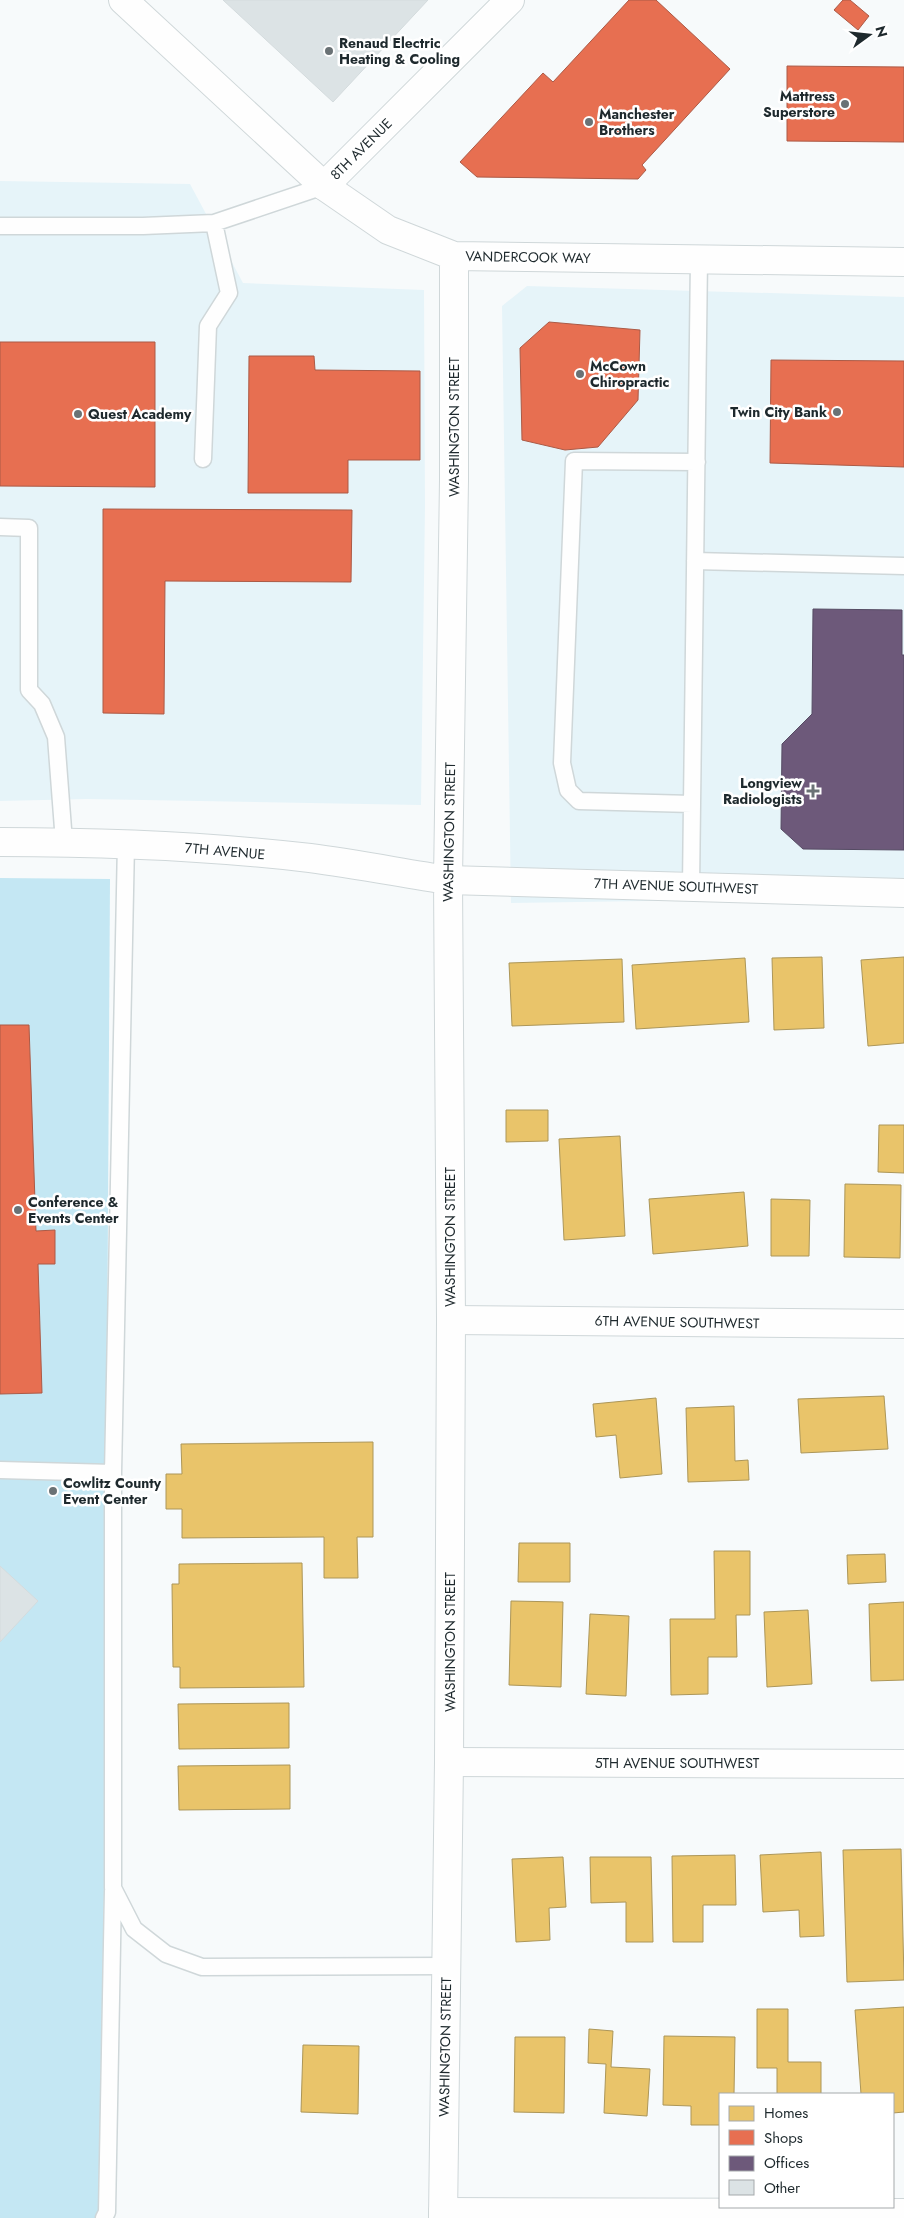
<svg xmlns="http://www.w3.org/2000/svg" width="904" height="2218" font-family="Jost,sans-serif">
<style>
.built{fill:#e6f4f9}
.green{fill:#c4e7f3}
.homes{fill:#e9c46a;stroke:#ac9658}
.shops{fill:#e76f51;stroke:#ab5a46}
.offices{fill:#6d597a;stroke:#554b63}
.building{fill:#dce3e5;stroke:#d4dbdd}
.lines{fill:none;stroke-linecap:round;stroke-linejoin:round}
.service-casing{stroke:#cfd7d9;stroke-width:19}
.minor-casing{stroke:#cfd7d9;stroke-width:30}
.tertiary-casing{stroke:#cfd7d9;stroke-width:30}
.service{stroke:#fefefe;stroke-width:16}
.minor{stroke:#fefefe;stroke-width:28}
.tertiary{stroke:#fefefe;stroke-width:28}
.poi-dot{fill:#6a7275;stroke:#fff;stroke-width:2}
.labels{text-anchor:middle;stroke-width:5;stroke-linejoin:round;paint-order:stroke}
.poi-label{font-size:14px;font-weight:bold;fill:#1e292d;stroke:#fff;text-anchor:start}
.street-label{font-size:14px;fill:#1e292d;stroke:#fff}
</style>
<rect width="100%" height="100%" fill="#f7fafb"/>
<path class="built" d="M0 181 190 184 243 283 424 290 425 506 421 805 87 799 0 801Z
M527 286 904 297V897L511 903 502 306Z"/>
<path class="green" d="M0 878 110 879 102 2218H0Z"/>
<path class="homes" d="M822 957 824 1028 774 1030 772 958Z
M904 957V1043L868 1046 861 960Z
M745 958 749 1022 636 1029 632 965Z
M622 959 624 1022 512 1026 509 963Z
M506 1110H548V1141L506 1142Z
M879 1125H904V1173L878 1172Z
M620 1136 625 1236 564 1240 559 1139Z
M845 1184 901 1185 900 1258 844 1257Z
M744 1192 748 1246 653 1254 649 1199Z
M771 1199 810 1200 809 1256H771Z
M884 1396 888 1449 801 1453 798 1399Z
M656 1398 662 1474 620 1478 616 1435 596 1437 593 1404Z
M734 1406 735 1461 748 1460 749 1480 688 1482 686 1408Z
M373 1442V1537H357L358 1578H324V1537L182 1538V1509H166V1474H182L181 1444Z
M519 1543H570V1582H518Z
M714 1551H750V1615H736L737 1657H708V1694L671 1695 670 1619H715Z
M885 1554 886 1582 848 1584 847 1555Z
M302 1563 304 1687 180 1688V1667H173L172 1584H179V1564Z
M511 1601 563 1602 561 1687 509 1685Z
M904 1602V1680L871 1681 869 1604Z
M808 1610 812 1684 767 1687 764 1612Z
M590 1614 629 1616 626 1696 586 1694Z
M289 1703V1748L179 1749 178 1704Z
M290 1765V1809L179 1810 178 1766Z
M901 1849 904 1980 847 1982 843 1850Z
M821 1852 824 1936 800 1937 799 1910 763 1912 760 1855Z
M735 1855 736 1905H703V1942H673L672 1856Z
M563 1857 566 1907 549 1908 550 1940 516 1942 512 1859Z
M590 1857H651L653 1942H626V1902L591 1903Z
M904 2007V2112L893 2113V2094H861L855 2010Z
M757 2009H788V2062H821V2094H777V2068H757Z
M589 2029 613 2031 611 2067 650 2069 647 2116 604 2113 606 2064 588 2063Z
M664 2036 735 2037 734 2094H720V2125H691V2106L663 2105Z
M515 2037H565L564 2113 514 2112Z
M303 2045 359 2046 358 2114 301 2112Z"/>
<path class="shops" d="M629 0H656L730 69 642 165 646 170 638 179 477 177 460 162 543 73 553 82Z
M843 0H850L869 16 858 30 834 10Z
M787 66 904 67V142L787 141Z
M549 322 640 330 638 400 598 447 565 450 522 440 520 348Z
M0 342H155V487L0 486Z
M249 356H314L315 370 420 371V460H348V493H248Z
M771 360 904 361V467L770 463Z
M103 509 352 510 351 582 165 581 164 714 103 713Z
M0 1025H29L36 1231 55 1230V1264H38L42 1393 0 1394Z"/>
<path class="offices" d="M813 609 902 610V655H904V850L803 849 781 829 782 744 812 714Z"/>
<path class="building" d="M223 0H428L333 102Z
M0 1566 38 1601 0 1642Z"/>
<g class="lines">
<defs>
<path id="service" d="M0 226H143L214 223 324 186
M203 459 208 326 229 293 214 223
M697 462 574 461 562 763 568 790 579 801 692 804 699 259
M0 527 29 528V690L42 704 56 737 64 842
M695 561 904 566
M691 887 692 804
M0 1470 113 1473 126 843
M113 1473V1888L134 1929 166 1954 202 1967 446 1966
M104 2218 107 2212 113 1891"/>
<path id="minor" d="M324 186 510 0
M448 880 904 893
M451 1320 904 1324
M449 1762 904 1764
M443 2212 904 2213"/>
<path id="tertiary" d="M123 0 324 186 388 230 454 256 904 262
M0 842C103 842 207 846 310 858 356 864 402 873 448 880
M443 2218 449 1762 451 1320 448 880 454 480V256"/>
</defs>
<use href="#service" class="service-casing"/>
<use href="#minor" class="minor-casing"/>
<use href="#tertiary" class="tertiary-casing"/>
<use href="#service" class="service"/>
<use href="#minor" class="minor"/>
<use href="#tertiary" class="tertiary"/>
</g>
<g class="poi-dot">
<circle cx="329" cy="51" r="5"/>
<circle cx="845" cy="104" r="5"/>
<circle cx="589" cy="122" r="5"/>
<circle cx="580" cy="374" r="5"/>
<circle cx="837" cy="412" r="5"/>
<circle cx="78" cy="414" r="5"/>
<path d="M810.5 783.5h5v5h5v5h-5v5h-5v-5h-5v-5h5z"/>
<circle cx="18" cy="1210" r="5"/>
<circle cx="53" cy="1491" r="5"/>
</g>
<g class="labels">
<g class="poi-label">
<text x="339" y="48">Renaud Electric<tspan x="339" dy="16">Heating &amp; Cooling</tspan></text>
<text x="835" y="101" text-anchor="end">Mattress<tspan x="835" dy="16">Superstore</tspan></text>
<text x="599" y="119">Manchester<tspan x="599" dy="16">Brothers</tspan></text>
<text x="590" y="371">McCown<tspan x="590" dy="16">Chiropractic</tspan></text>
<text x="827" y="417" text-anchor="end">Twin City Bank</text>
<text x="88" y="419">Quest Academy</text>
<text x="802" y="788" text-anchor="end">Longview<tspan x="802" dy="16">Radiologists</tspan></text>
<text x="28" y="1207">Conference &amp;<tspan x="28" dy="16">Events Center</tspan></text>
<text x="63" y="1488">Cowlitz County<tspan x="63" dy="16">Event Center</tspan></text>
</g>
<g class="street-label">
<text transform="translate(361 149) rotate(-45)" y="5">8TH AVENUE</text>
<text transform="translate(528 257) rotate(1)" y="5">VANDERCOOK WAY</text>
<text transform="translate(454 427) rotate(-90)" y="5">WASHINGTON STREET</text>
<text transform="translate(449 832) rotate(-89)" y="5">WASHINGTON STREET</text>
<text transform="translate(225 851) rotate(5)" y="5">7TH AVENUE</text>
<text transform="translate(676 886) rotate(2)" y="5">7TH AVENUE SOUTHWEST</text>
<text transform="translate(450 1237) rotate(-90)" y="5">WASHINGTON STREET</text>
<text transform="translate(677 1322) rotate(1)" y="5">6TH AVENUE SOUTHWEST</text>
<text transform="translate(450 1642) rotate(-90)" y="5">WASHINGTON STREET</text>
<text x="677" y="1768">5TH AVENUE SOUTHWEST</text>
<text transform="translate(445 2047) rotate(-89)" y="5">WASHINGTON STREET</text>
</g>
</g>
<rect x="719" y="2093" width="175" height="115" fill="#ffffff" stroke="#a5a9ab"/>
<rect x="729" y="2106" width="25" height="15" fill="#e9c46a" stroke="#a5a9ab"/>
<text x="764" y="2118" font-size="15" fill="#1e292d">Homes</text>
<rect x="729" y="2130" width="25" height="15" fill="#e76f51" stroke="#a5a9ab"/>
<text x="764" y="2143" font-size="15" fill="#1e292d">Shops</text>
<rect x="729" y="2156" width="25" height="15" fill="#6d597a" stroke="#a5a9ab"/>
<text x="764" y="2168" font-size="15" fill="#1e292d">Offices</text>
<rect x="729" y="2180" width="25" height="15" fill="#dce3e5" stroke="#a5a9ab"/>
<text x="764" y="2193" font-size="15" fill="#1e292d">Other</text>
<g transform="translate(869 35) rotate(75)" stroke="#ffffff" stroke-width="4" paint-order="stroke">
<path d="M0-4L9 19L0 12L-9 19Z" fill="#1e292d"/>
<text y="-8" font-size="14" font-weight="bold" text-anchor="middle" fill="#1e292d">N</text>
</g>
</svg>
